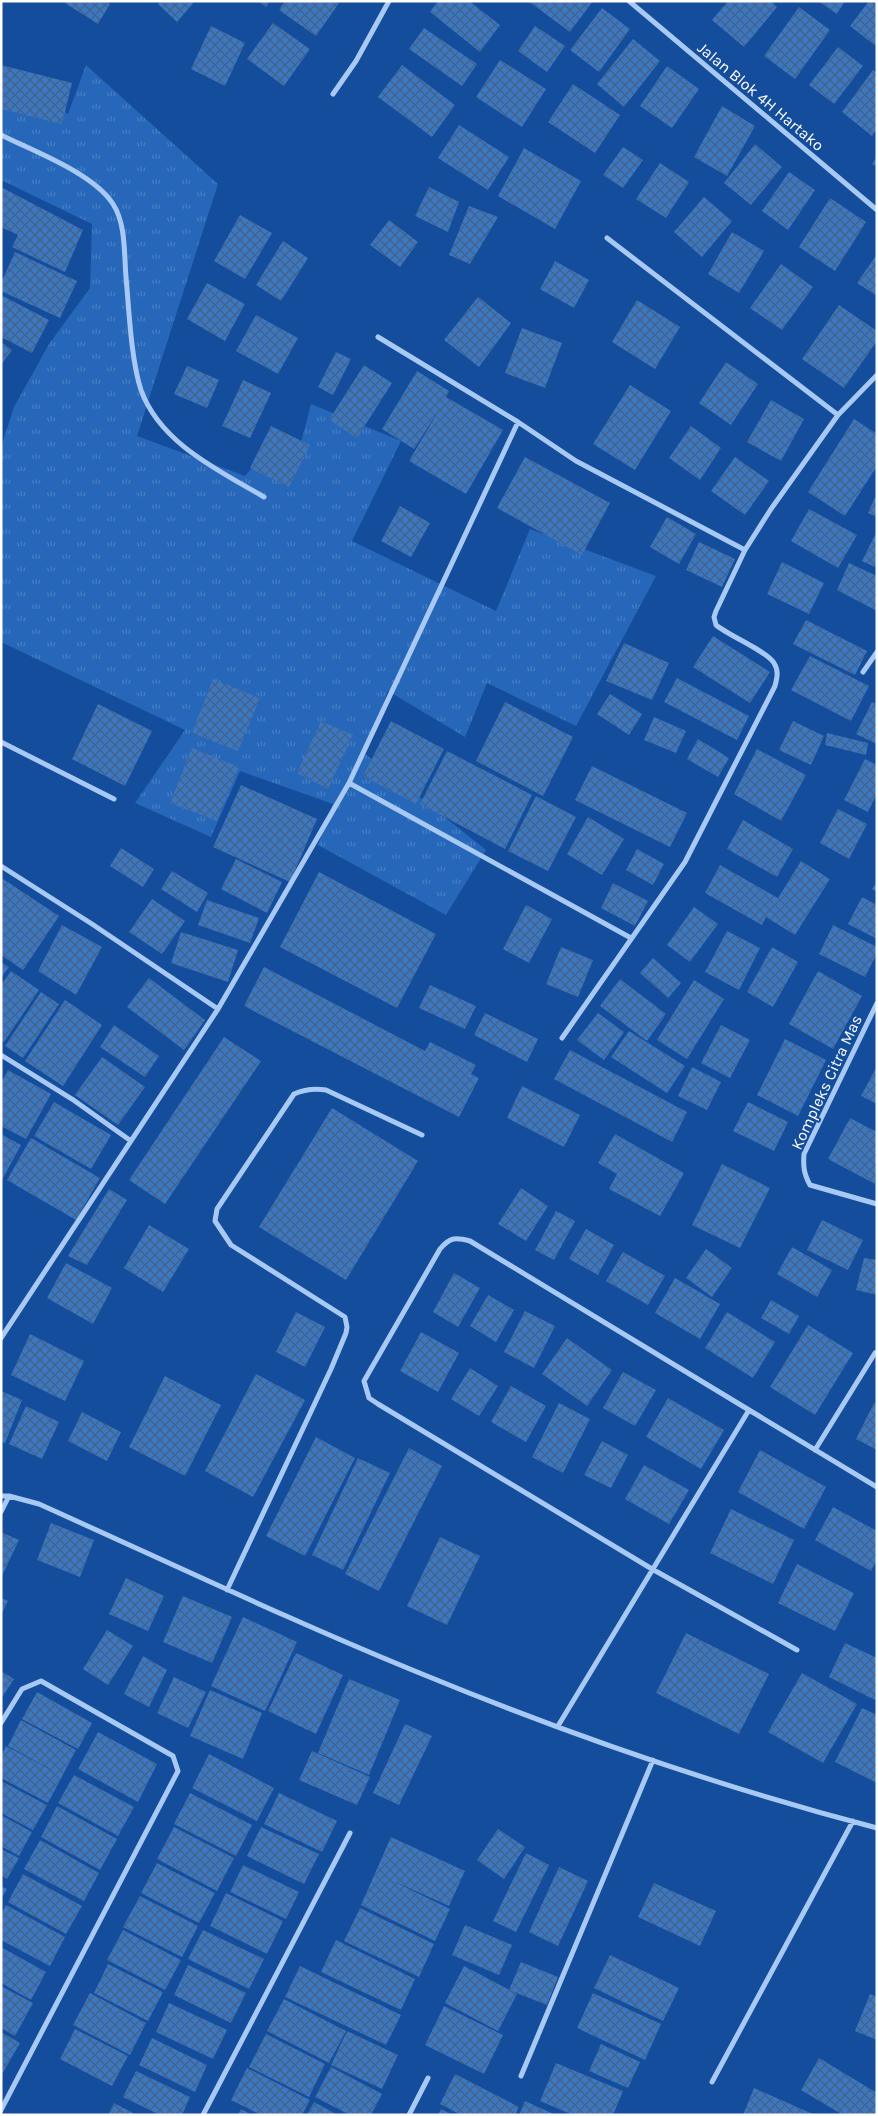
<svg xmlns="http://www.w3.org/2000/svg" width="878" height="2116" font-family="Karla,sans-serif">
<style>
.grass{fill:url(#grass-tufts)}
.building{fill:url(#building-cross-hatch)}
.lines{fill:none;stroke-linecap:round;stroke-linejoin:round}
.street{stroke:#a8c9f3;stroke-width:5}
.labels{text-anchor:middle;stroke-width:4;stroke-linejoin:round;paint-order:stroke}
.street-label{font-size:16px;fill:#fff;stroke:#134d9b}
</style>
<defs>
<pattern id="grass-tufts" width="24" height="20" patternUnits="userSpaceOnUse" patternTransform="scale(1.25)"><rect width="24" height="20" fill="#2667b9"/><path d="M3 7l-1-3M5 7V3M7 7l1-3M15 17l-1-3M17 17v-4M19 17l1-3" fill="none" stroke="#477ec4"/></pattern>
<pattern id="building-cross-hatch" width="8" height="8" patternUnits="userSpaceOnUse" patternTransform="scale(1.25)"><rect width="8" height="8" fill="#3c77c2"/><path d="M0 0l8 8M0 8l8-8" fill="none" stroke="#446287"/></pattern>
</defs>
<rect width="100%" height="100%" fill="#134d9b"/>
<path class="grass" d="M86 65 218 184 137 436 245 476 267 450 297 458 311 404 401 441 352 541 496 611 530 529 656 576 576 726 487 683 465 737 388 691 364 753 486 850 446 915 318 845 333 804 240 771 211 837 135 803 185 730 1 642V447L14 407 49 344 90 288 92 224 1 180V76L68 114Z"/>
<path class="building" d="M66 1H106L110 4 98 24 65 3Z
M161 1H195L177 22 158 4Z
M258 1H270L266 7Z
M285 1H337L339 3 316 36 279 10Z
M438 1H469L500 25 480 52 430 12Z
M528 1H593L570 32Z
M728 1H771L777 7 744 47 712 20Z
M818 1H845L837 14Z
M869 1H877V47L850 26Z
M799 7 830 30 795 79 764 56Z
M602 8 630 29 599 72 570 50Z
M273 23 310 49 284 86 247 59Z
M211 26 245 43 225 86 191 69Z
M535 26 565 46 547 72 518 51Z
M424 28 477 64 462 86 409 49Z
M633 39 660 61 624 107 597 84Z
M838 47 863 66 834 104 809 85Z
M500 60 546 89 522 127 476 97Z
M1 65 72 83 62 124 1 109Z
M402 65 455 105 432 137 378 97Z
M667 66 699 89 672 128 640 106Z
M873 70 877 73V129L872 136 842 112Z
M573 84 620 115 595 153 548 122Z
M722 106 755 126 727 176 694 157Z
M459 125 509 157 488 190 438 158Z
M755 144 782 167 751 205 724 183Z
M623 147 643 160 623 188 603 175Z
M524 148 581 181 555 229 498 196Z
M877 157V167L872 164Z
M660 163 689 182 666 218 636 199Z
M789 172 815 190 788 230 762 211Z
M1 187 83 230 65 272 12 247 18 235 1 227Z
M429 187 459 202 448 232 415 216Z
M704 197 732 221 702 257 674 232Z
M830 198 866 222 835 271 799 247Z
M469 206 498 217 470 264 449 255Z
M240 215 272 233 245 279 214 261Z
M389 220 418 242 400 267 370 245Z
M732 232 764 251 739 293 708 274Z
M283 241 308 258 281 301 256 285Z
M15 252 77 281 60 318 1 291V283Z
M877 254V296L857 283Z
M555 261 589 280 574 308 540 289Z
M781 264 813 287 782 330 750 308Z
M207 283 245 304 225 341 187 319Z
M1 295 49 320 32 353 1 337Z
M478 297 511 323 479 367 444 340Z
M637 300 680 327 655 369 612 342Z
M839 305 877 331V341L844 388 802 359Z
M256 315 298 338 278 374 236 351Z
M522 328 562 343 545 388 505 373Z
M1 342 12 350 1 365Z
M336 352 351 359 333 395 318 387Z
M726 362 758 384 731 425 699 403Z
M364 365 392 383 357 438 329 420Z
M187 366 219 380 207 408 174 394Z
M417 371 449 391 446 397 503 430 466 494 409 461 440 408 414 449 382 429Z
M243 380 271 393 250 438 222 426Z
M630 385 671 411 635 470 593 444Z
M771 400 804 419 781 461 747 442Z
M854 419 877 434V466L845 516 808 492Z
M271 426 310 445 289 487 250 468Z
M691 426 721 448 700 480 669 458Z
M525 457 610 503 582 555 497 508Z
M735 457 769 481 745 515 711 491Z
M877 493V517L868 513Z
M400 506 430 523 411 557 381 541Z
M809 509 857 535 838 568 791 541Z
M667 517 696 534 679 564 650 547Z
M877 531V568L862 561Z
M699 542 735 559 722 587 686 570Z
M782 562 824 583 809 614 767 594Z
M849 563 877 576V611L837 590Z
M806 620 867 651 855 675 793 644Z
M713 636 770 672 750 703 693 667Z
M624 643 669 663 652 700 606 681Z
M810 656 869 686 851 721 791 690Z
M677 678 749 716 737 740 664 702Z
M213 679 260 698 238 751 192 733Z
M610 694 642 714 629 735 597 714Z
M505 702 573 737 543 796 476 761Z
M872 702 877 704V744L856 734Z
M98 704 152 731 125 786 72 759Z
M654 717 686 731 676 753 644 740Z
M321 721 353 735 328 789 297 773Z
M391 721 444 749 416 804 363 776Z
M793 721 824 736 811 765 779 750Z
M827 733 868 743 866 755 825 745Z
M698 739 729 758 718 777 687 759Z
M192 748 239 767 217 821 170 803Z
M757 749 806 775 781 821 734 794Z
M447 751 532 795 505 849 420 804Z
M865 759 877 765V793L868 812 844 800Z
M592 766 687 813 670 847 575 800Z
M241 785 317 819 290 882 213 847Z
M536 796 576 817 548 871 508 851Z
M838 809 867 824 849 859 820 843Z
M588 817 624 839 602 875 567 854Z
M743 820 793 849 777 877 727 849Z
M121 848 154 869 143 887 110 866Z
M637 849 664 864 653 885 626 870Z
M236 859 282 882 267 913 221 889Z
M801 861 830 879 795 935 766 917 762 925 705 893 720 865 778 898Z
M172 871 208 893 197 912 161 889Z
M319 872 436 934 397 1008 280 947Z
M3 879 59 916 23 970 1 955V881Z
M877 880V892L872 889Z
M613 883 648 901 635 926 601 908Z
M862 897 877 905V939L848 924Z
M152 899 185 921 162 954 129 932Z
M207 900 259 918 250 943 198 925Z
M526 905 552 919 529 963 503 949Z
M694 907 718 924 690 962 667 945Z
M62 925 102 947 76 995 38 971Z
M833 925 877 947V953L865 977 819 954Z
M727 931 760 948 739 990 705 972Z
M181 932 238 950 228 982 171 963Z
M561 947 593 960 578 997 546 984Z
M772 947 798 962 773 1007 747 992Z
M653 958 681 983 668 998 640 973Z
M1 962 9 967 1 978Z
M264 967 425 1051 430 1042 476 1065 471 1074 479 1078 459 1117 244 1006Z
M11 971 39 990 4 1042 1 1040V985Z
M818 971 862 996 833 1049 789 1024Z
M149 978 205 1020 184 1050 127 1007Z
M620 979 666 1014 647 1041 600 1006Z
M694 980 724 999 687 1059 657 1040Z
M430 985 476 1006 465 1029 419 1008Z
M41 992 59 1004 23 1058 5 1046Z
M65 1000 102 1025 63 1086 25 1061Z
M485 1013 538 1039 527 1062 474 1035Z
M598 1013 624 1032 604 1060 577 1040Z
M114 1025 159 1056 145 1077 100 1047Z
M721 1025 750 1040 730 1078 701 1063Z
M629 1031 685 1066 667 1093 611 1057Z
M224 1037 261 1061 165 1204 129 1180Z
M785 1039 826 1060 798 1116 757 1095Z
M570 1050 687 1112 672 1142 554 1079Z
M102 1057 145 1087 118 1125 75 1095Z
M877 1066V1104L861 1096Z
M692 1067 721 1082 707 1110 678 1096Z
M8 1070 51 1094 26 1139 1 1126V1083Z
M522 1086 580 1115 564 1147 507 1118Z
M54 1102 111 1135 91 1169 34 1136Z
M748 1102 788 1122 774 1151 733 1131Z
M332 1108 418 1161 346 1280 259 1227Z
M850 1118 877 1132 875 1184 828 1159Z
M1 1134 21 1145 1 1182Z
M615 1134 684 1173 660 1216 609 1189 617 1174 598 1163Z
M31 1138 100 1178 76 1220 7 1180Z
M722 1164 770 1188 740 1248 692 1225Z
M521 1188 548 1206 526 1241 498 1224Z
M109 1189 127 1200 87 1265 68 1256Z
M556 1211 575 1221 554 1260 535 1250Z
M822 1220 863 1240 848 1270 807 1250Z
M149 1225 189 1249 163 1292 124 1268Z
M586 1229 614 1245 598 1275 569 1259Z
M792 1247 832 1270 817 1297 777 1274Z
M706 1249 732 1268 712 1297 686 1278Z
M623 1252 665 1276 648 1305 606 1281Z
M864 1258 877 1260V1295L856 1290Z
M66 1263 112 1288 93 1324 47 1298Z
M454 1273 480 1288 458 1327 433 1312Z
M675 1278 720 1304 700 1339 655 1313Z
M488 1295 514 1310 496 1342 470 1326Z
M771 1300 799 1316 789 1334 761 1318Z
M525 1311 555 1326 534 1368 504 1352Z
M296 1312 325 1327 305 1367 276 1352Z
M727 1312 775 1342 753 1378 705 1348Z
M808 1325 853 1353 815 1415 770 1387Z
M421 1332 459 1353 438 1392 400 1371Z
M30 1334 84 1361 65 1401 11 1375Z
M567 1338 612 1370 587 1406 542 1374Z
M470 1368 498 1386 479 1416 451 1399Z
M623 1372 656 1390 635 1426 603 1408Z
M256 1374 305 1400 253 1497 205 1471Z
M165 1376 221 1405 185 1476 129 1447Z
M511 1386 546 1406 526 1442 491 1422Z
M1 1391 22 1400 5 1443 1 1442Z
M668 1398 724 1430 701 1469 646 1437Z
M559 1403 590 1419 563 1473 532 1457Z
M874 1403 877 1404V1450L856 1439Z
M26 1406 59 1422 42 1459 9 1444Z
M82 1412 121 1432 107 1461 68 1441Z
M316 1437 355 1458 305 1556 266 1536Z
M602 1441 628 1455 611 1488 584 1475Z
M409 1448 442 1466 379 1591 345 1574Z
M760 1450 826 1487 804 1529 738 1492Z
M358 1458 390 1473 343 1570 312 1555Z
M644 1465 689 1490 669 1524 625 1499Z
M833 1507 877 1531V1560L871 1571 815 1540Z
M731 1509 794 1540 773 1584 710 1553Z
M51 1523 94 1540 80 1577 37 1560Z
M1 1532 19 1540 1 1578Z
M440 1537 480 1556 447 1625 407 1606Z
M797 1564 854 1593 835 1631 778 1603Z
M126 1578 164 1596 148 1631 109 1614Z
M183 1596 232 1617 212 1663 163 1642Z
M1 1598 8 1601 1 1615Z
M243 1617 297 1642 265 1711 211 1686Z
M107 1630 133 1646 108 1685 83 1669Z
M686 1633 769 1674 739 1734 656 1693Z
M845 1643 877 1658V1695L875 1700 829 1677Z
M296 1653 343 1675 316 1734 268 1711Z
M143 1656 167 1670 149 1707 124 1694Z
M1 1671 14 1679 1 1699Z
M802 1673 857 1704 823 1763 768 1732Z
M174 1677 206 1692 188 1728 157 1713Z
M349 1679 400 1700 369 1775 318 1753Z
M210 1690 262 1713 243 1759 190 1736Z
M37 1692 92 1723 78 1749 22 1719Z
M862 1708 877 1715V1783L835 1762Z
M21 1720 76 1750 48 1803 1 1778V1756L6 1746 59 1774 8 1746Z
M405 1724 432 1736 399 1805 373 1793Z
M98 1732 157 1764 138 1802 78 1769Z
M312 1751 370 1777 357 1805 299 1780Z
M209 1754 274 1788 257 1821 192 1788Z
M74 1775 134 1807 118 1836 58 1803Z
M1 1781 47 1805 33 1830 1 1813Z
M190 1793 252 1825 236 1856 174 1824Z
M279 1793 337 1821 322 1852 264 1824Z
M57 1806 117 1839 100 1870 41 1837Z
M1 1815 32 1832 19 1856 1 1846Z
M174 1827 234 1858 217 1891 157 1859Z
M261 1827 319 1854 304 1884 247 1856Z
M498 1829 525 1847 504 1879 477 1860Z
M391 1837 465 1871 449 1906 391 1880 450 1909 435 1941 361 1905Z
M40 1840 99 1873 84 1901 24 1869Z
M1 1849 19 1858 7 1879 1 1875Z
M526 1853 549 1865 516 1932 493 1921Z
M157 1863 215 1893 199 1923 141 1893Z
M243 1865 299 1892 286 1919 230 1892Z
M559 1867 588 1881 558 1946 529 1932Z
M23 1874 82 1906 66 1934 8 1902Z
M654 1883 716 1911 700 1946 638 1917Z
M1 1886 7 1889 1 1899Z
M226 1893 283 1921 267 1954 210 1926Z
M140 1896 198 1926 182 1957 123 1927Z
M6 1905 65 1937 50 1966 1 1940V1914Z
M360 1908 434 1944 419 1977 344 1941Z
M465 1925 512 1945 499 1975 452 1955Z
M123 1930 181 1960 165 1990 107 1960Z
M203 1930 264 1959 249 1989 188 1959Z
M336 1940 415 1979 401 2010 321 1972Z
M1 1947 46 1972 31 2000 1 1983Z
M610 1955 679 1988 663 2021 594 1988Z
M521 1962 558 1977 547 2005 509 1990Z
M108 1964 163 1992 148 2021 94 1993Z
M188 1965 246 1993 231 2023 174 1995Z
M300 1966 401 2015 386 2045 285 1997Z
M464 1966 517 1994 498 2031 445 2003Z
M1 1986 33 2003 15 2036 1 2028Z
M90 1993 146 2023 130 2055 73 2025Z
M593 1993 661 2024 645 2060 577 2028Z
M870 1994 877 1997V2040L855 2031Z
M284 1999 346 2031 329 2063 267 2031Z
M169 2003 227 2030 213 2059 156 2032Z
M444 2006 503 2035 484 2074 425 2045Z
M75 2029 128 2056 112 2086 60 2059Z
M347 2031 398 2055 382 2089 331 2065Z
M1 2032 20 2043 1 2076Z
M266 2034 325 2064 309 2097 249 2067Z
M152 2038 207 2065 195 2092 139 2065Z
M601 2044 640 2062 628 2088 589 2071Z
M819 2058 877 2093V2115H843L801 2090Z
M556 2063 623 2091 613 2115H573L540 2101Z
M331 2067 382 2094 371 2115H350L315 2097Z
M247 2068 310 2100 302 2115H261L231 2100Z
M136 2071 190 2097 182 2115H160L123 2097Z
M455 2074 519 2107 515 2115H461L440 2104Z
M754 2088 815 2115H743Z
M525 2101 556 2115H519Z
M314 2102 338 2115H307Z
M114 2103 137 2115H108Z
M241 2109 252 2115H238Z
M441 2109 453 2115H438Z"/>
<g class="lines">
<path class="street" d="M629 1 877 210
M333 94 356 61 389 1
M1 135C33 151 93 173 113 204 126 224 124 254 126 277 129 309 131 360 141 390 160 443 218 470 264 497
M607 238 838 415
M378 337 518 422 576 461 745 550
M863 672 877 652
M1 742 114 799
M349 783 631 938
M1 866 92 924 218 1009
M877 1003 804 1154C803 1167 804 1174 810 1185L877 1204
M562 1038 685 862 775 686C777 678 779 671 774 663 767 651 729 636 716 625L714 617 716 611 745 550 771 509 838 415 877 375
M1 1055 72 1099 131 1141
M1 1338 218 1009 349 783 518 422
M749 1410 470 1241C456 1237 450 1237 440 1249L364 1381 369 1398 378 1404 652 1569 797 1650
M815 1450 875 1353
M1 1496H9L39 1504C168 1562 296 1623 427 1676 573 1736 724 1788 877 1828
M1 1512 9 1496
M227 1590 331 1369 346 1333 347 1327 345 1317 231 1245 215 1221 217 1209 294 1094C305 1089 314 1088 326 1090L422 1135
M1 1723 22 1689 41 1681 173 1756 178 1771 1 2110
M558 1726 749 1410 877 1487
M521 2076 653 1760
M712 2082 853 1821
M203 2115 350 1833
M409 2115 428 2078"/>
</g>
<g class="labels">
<g class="street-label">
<text transform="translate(761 96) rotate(40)" y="6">Jalan Blok 4H Hartako</text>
<text transform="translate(826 1082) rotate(-65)" y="6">Kompleks Citra Mas</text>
</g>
</g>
<rect width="878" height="2116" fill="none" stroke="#ffffff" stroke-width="5"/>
</svg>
